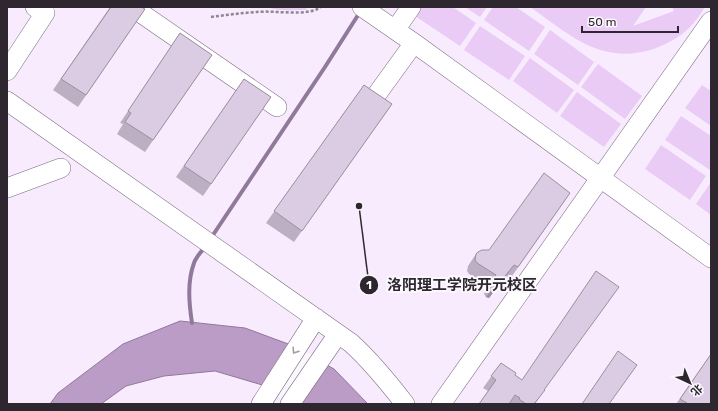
<svg xmlns="http://www.w3.org/2000/svg" width="718" height="411" font-family="Rubik,'Noto Sans SC',sans-serif">
<style>
.built{fill:#f8ebfd}
.green{fill:#eacbf6}
.water{fill:#ba9cc7;stroke:#90799a}
.pier{fill:#fbf8fd}
.lines{fill:none;stroke-linecap:round;stroke-linejoin:round}
.stream{stroke:#90799a;stroke-width:4}
.minor-casing{stroke:#7b6c81;stroke-width:20}
.path{stroke:#8d888f;stroke-width:2.5;stroke-dasharray:3 2;stroke-linecap:butt}
.minor{stroke:#fff;stroke-width:19}
.wall{fill:#bdafc3}
.shaded-wall{fill:#9a8f9f}
.building{fill:#dccce3;stroke:#9a8f9f}
.oneway{stroke:#a19ea2}
.leader{fill:none;stroke:#2e2730;stroke-width:1.5}
.callout-dot{fill:#2e2730;stroke:#fbf8fd;stroke-width:1.5}
.mark-label{font-size:12px;text-anchor:middle;font-weight:bold;fill:#fff}
.callout-label{font-size:15px;text-anchor:middle;font-weight:bold;fill:#2e2730;stroke:#fbf8fd;stroke-width:4;stroke-linejoin:round;paint-order:stroke}
</style>
<rect width="100%" height="100%" fill="#fbf8fd"/>
<path class="built" d="M7 7H711V404H7Z"/>
<path class="green" d="M269 7H307V8L306 10H302C293 10 277 12 269 7Z
M421 7H453L476 23 460 46 415 16Z
M465 7H487L480 17Z
M493 7H516L545 27 529 51 484 20Z
M530 7H646L633 26 674 11 672 7H705C700 15 695 22 688 29 683 34 677 38 671 41 646 55 619 58 592 47 570 38 549 20 530 7Z
M480 26 525 56 509 80 464 50Z
M550 30 594 62 578 85 534 54Z
M530 58 574 90 557 113 513 81Z
M598 64 642 96 625 119 581 87Z
M702 85 711 91V126L685 108Z
M577 92 621 124 604 147 560 116Z
M681 116 711 136V168L710 170 665 140Z
M661 145 706 176 690 200 645 169Z
M711 182V215L696 204Z"/>
<path class="water" d="M180 321 245 328 291 345 334 369 368 404H291L269 387 215 371 164 376 126 386 101 404H50L58 393 123 344Z"/>
<path class="pier" d="M290 343 317 358 288 404 268 389Z"/>
<g class="lines">
<path class="stream" d="M211 238 325 67 360 12
M192 323C189 303 187 282 194 263 196 257 201 252 205 247"/>
<defs>
<path id="minor" d="M132 7 277 107
M362 7 414 43 711 258
M395 30 411 7
M7 71 45 13 35 7
M7 101 351 343C371 361 388 382 405 404
M372 101 414 43
M7 188 61 168
M261 404 316 318
M290 404 338 334
M441 404 711 21"/>
</defs>
<use href="#minor" class="minor-casing"/>
<path class="path" d="M211 17C226 15 241 13 257 12 275 10 307 17 321 7"/>
<use href="#minor" class="minor"/>
</g>
<path class="wall" d="M110 7 145 9 78 107 53 90Z
M180 33 212 55 145 152 117 134 123 124 120 123Z
M244 79 271 97 203 196 176 177Z
M364 85 392 104 294 242 266 223Z
M570 193 510 279 506 276 489 298 486 297 484 294 488 286 469 274 467 271 468 266 476 254 489 250Z
M711 354V404H676Z
M501 363 515 375 521 380 544 390 535 404H479L488 391 483 388Z"/>
<path class="shaded-wall" d="M514 265 489 298 486 297 494 286Z"/>
<path class="building" d="M111 7H141L145 9 86 95 61 79Z
M180 33 212 55 153 140 125 122 131 113 128 111Z
M244 79 271 97 211 184 184 166Z
M364 85 392 104 302 231 274 211Z
M544 173 570 193 518 267 514 265 497 286H494L492 282 496 275 477 263 475 260 476 254 478 252 482 250H489Z
M596 271 619 287 544 390H545L534 404H526L519 399 520 398 515 395 509 404H479L496 380 491 376 501 363 516 373 515 375 522 380Z
M618 351 637 365 609 404H582Z
M711 354V404H687V403L680 399Z"/>
<defs><path id="oneway-chevron" d="M-2-3.5L2.5 0L-2 3.5" fill="none" stroke-width="1.6" stroke-linecap="round" stroke-linejoin="round"/></defs>
<use class="oneway" href="#oneway-chevron" transform="translate(295 351) rotate(123)"/>
<path class="leader" d="M359 206L369 285"/>
<g class="callout-dot">
<circle cx="359" cy="206" r="4"/>
<circle cx="369" cy="285" r="10"/>
</g>
<g class="mark-label">
<text x="369" y="289">1</text>
</g>
<g class="callout-label">
<text x="462" y="290">洛阳理工学院开元校区</text>
</g>
<rect width="718" height="411" fill="none" stroke="#2e2730" stroke-width="16"/>
<g transform="translate(690 383) rotate(136)" stroke="#fbf8fd" stroke-width="3" paint-order="stroke">
<path d="M0-3L7 15L0 10L-7 15Z" fill="#2e2730"/>
<text y="-6" font-size="11" font-weight="bold" text-anchor="middle" fill="#2e2730">北</text>
</g>
<path d="M582 26v6h96v-6" fill="none" stroke="#2e2730" stroke-width="2"/>
<text x="588" y="26" font-size="12" fill="#2e2730" stroke="#fbf8fd" stroke-width="3" paint-order="stroke">50 m</text>
</svg>
